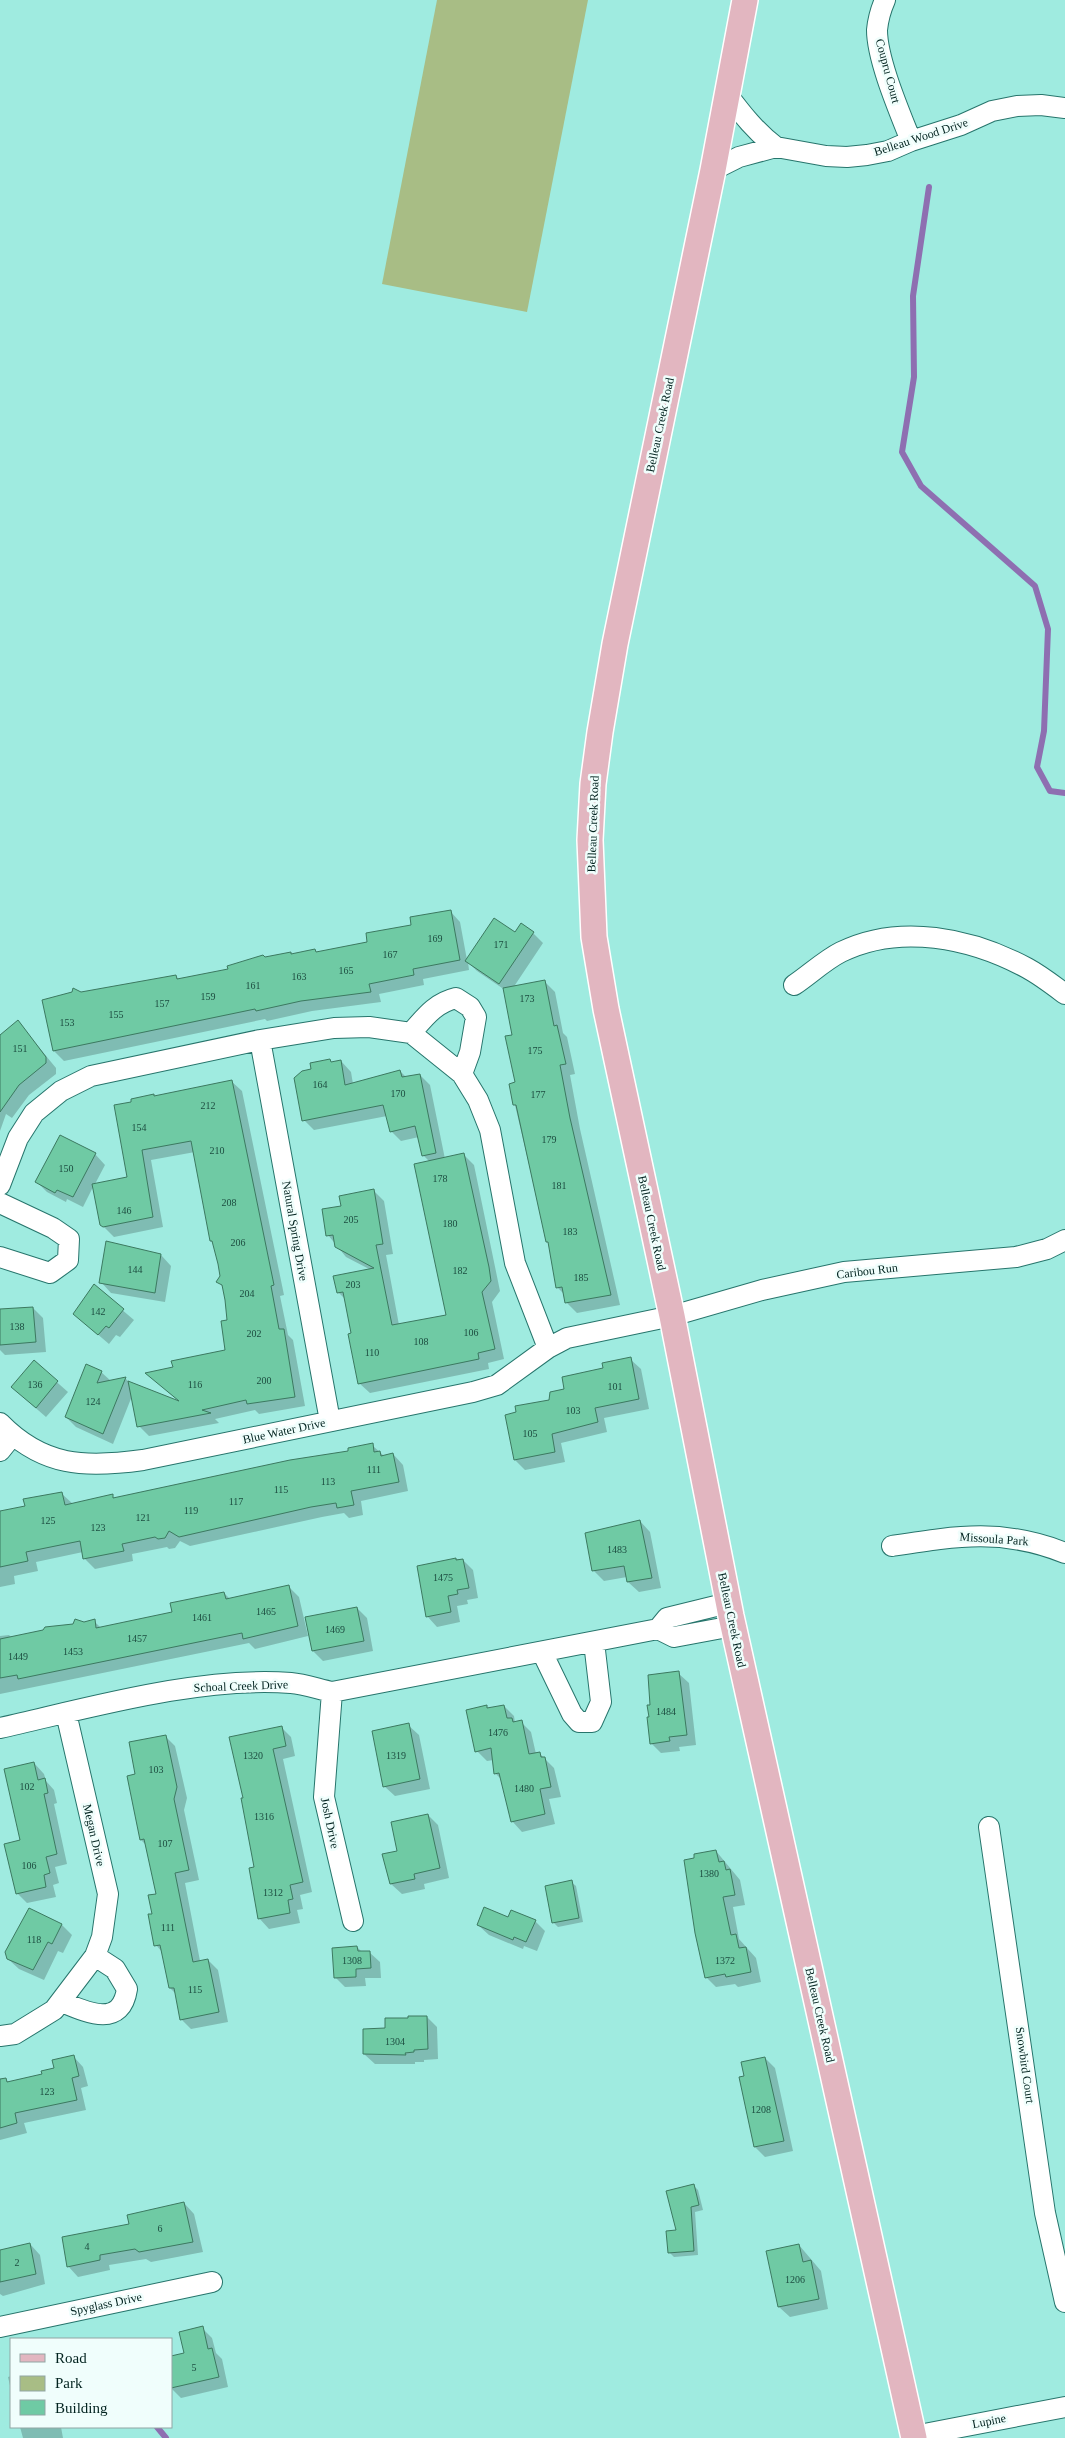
<svg xmlns="http://www.w3.org/2000/svg" width="1065" height="2438" font-family="Georgia,serif">
<style>
.green{fill:#a8bd85}
.shadow{fill:#0003}
.lines{fill:none;stroke-linecap:round;stroke-linejoin:round}
.stream{stroke:#8e6fb1;stroke-width:6}
.building{fill:#6fcaa4;stroke:#3c7960}
.minor-casing{stroke:#27756c;stroke-width:22}
.major-casing{stroke:#fff;stroke-width:28}
.minor{stroke:#fff;stroke-width:20}
.major{stroke:#e2b6c0;stroke-width:25}
.labels{text-anchor:middle;stroke-width:5;stroke-linejoin:round;paint-order:stroke}
.number-label{font-size:10px;fill:#1d4d40}
.street-label{font-size:12px;fill:#02231f;stroke:#f0fefc}
</style>
<rect width="100%" height="100%" fill="#9febe0"/>
<path class="green" d="M437 0H588L527 312 382 284Z"/>
<path class="shadow" d="M450 911 460 922 467 960 515 934 533 933 543 943 513 988 544 981 555 992 563 1033 567 1037 575 1074 570 1075 580 1129 620 1305 577 1313 567 1303 565 1295 558 1288 550 1244 547 1241 510 1084 517 1083 514 1036 505 990 477 971 468 962 469 970 423 979 424 985 379 994 381 1002 312 1011 267 1021 265 1019 64 1061 54 1051 81 993 176 976 179 980 229 970 264 958 291 953 293 955 315 951 317 953 369 942Z
M18 1022 56 1068V1074L29 1095 12 1118 6 1114 0 1131V1037Z
M330 1061 332 1063 341 1061 351 1072 353 1084 400 1071 406 1077 420 1075 430 1085 445 1159 464 1155 474 1165 500 1291 492 1302 504 1359 488 1363 489 1369 370 1393 359 1383 346 1300 338 1292 371 1270 346 1257 328 1235 342 1207 374 1191 384 1201 393 1254 386 1255 399 1325 448 1316 430 1162 423 1155 419 1137 401 1141 391 1131 387 1116 314 1130 304 1120 313 1070Z
M231 1081 242 1091 284 1295 280 1296 288 1335 293 1340 305 1406 259 1414 255 1410 215 1419 219 1423 149 1436 139 1426 132 1396 113 1444 76 1427 66 1417 101 1372 111 1381 125 1378 130 1383 180 1402 147 1374 174 1368 226 1351 229 1321 223 1287 218 1281 221 1276 214 1244 211 1241 195 1152 151 1160 163 1227 114 1237 101 1224 93 1187 83 1207 67 1199 66 1202 47 1192 37 1182 95 1154 105 1165 95 1184 129 1178 155 1097Z
M161 1255 171 1266 165 1302 111 1293 101 1282Z
M94 1286 134 1320 120 1337 116 1335 109 1344 74 1314Z
M33 1308 43 1318 46 1352 5 1355 0 1350V1310Z
M630 1359 641 1369 649 1409 604 1418 607 1432 561 1443 565 1462 525 1470 515 1460 550 1401 604 1369Z
M34 1362 68 1392 46 1417 23 1397Z
M372 1445 384 1456 393 1454 403 1465 408 1491 361 1501 363 1515 349 1518 344 1513 322 1517 190 1546 180 1541 175 1548 169 1549 167 1547 132 1554 133 1561 95 1569 85 1559 83 1552 36 1562 38 1571 14 1576 15 1584 0 1587V1513L26 1507 62 1494 73 1504 112 1496 115 1499 350 1452Z
M640 1521 650 1532 661 1588 639 1592 628 1582 627 1577 604 1581 594 1571 587 1534Z
M455 1559 463 1560 473 1570 478 1598 467 1600 468 1604 457 1606 460 1622 437 1627 427 1616Z
M289 1587 299 1597 308 1636 255 1649 249 1643 0 1694V1636L9 1635 12 1638 55 1627 94 1621 101 1628 174 1613 224 1593 230 1599Z
M357 1608 367 1618 373 1651 323 1661 313 1651Z
M678 1673 689 1683 696 1745 679 1747 680 1751 661 1753 651 1743 652 1706Z
M504 1706 514 1716 515 1723 521 1722 531 1732 536 1754 539 1753 554 1768 561 1797 549 1799 555 1824 522 1832 512 1821 502 1780 495 1773 494 1760 487 1761 477 1751 486 1707 489 1709Z
M408 1725 419 1735 430 1789 395 1796 384 1786Z
M281 1727 291 1737 295 1756 283 1759 312 1892 300 1895 303 1909 297 1910 300 1923 269 1929 259 1918 256 1868 244 1799Z
M165 1736 175 1746 187 1798 184 1810 199 1880 185 1883 200 1961 208 1960 218 1970 228 2022 191 2029 181 2019 176 1994 170 1988 163 1953 156 1945 153 1915 157 1895 146 1845 141 1840 137 1775Z
M34 1763 44 1774 46 1781 54 1790 57 1803 54 1804 67 1864 55 1867 59 1883 53 1885 56 1897 27 1903 17 1893 21 1841Z
M428 1815 438 1825 449 1878 424 1884 425 1889 402 1894 391 1884 398 1852Z
M716 1851 740 1880 745 1905 733 1907 739 1939 756 1958 761 1982 738 1987 735 1984 716 1987 706 1977 696 1858Z
M571 1882 576 1886 583 1922 558 1927 553 1922Z
M30 1909 62 1925 72 1935 63 1953 58 1951 44 1980 19 1969 8 1959Z
M509 1918 535 1921 545 1931 537 1951 524 1946 523 1949 489 1935 478 1925Z
M357 1947 362 1952H369L380 1962 381 1978H365L366 1986 345 1987 335 1977Z
M427 2017 437 2027 438 2059 424 2060V2062H415V2064H375L364 2054 387 2030Z
M73 2056 83 2067 88 2086 81 2088 86 2110 24 2123 27 2133 0 2140V2080L5 2079 9 2083 43 2075Z
M765 2058 775 2068 793 2151 765 2157 755 2147 745 2077Z
M694 2186 698 2190 703 2210 695 2212 698 2255 674 2257 669 2252Z
M184 2203 194 2214 203 2252 151 2262 146 2259 109 2265 110 2270 78 2277 68 2266 131 2225Z
M30 2244 40 2255 45 2284 3 2296 0 2294V2251Z
M799 2245 821 2271 828 2309 790 2317 779 2307 768 2252Z
M202 2328 212 2338 216 2353 222 2359 228 2387 181 2398 171 2388 185 2354Z
M11 2376V2390L8 2377Z
M20 2427H61L63 2438H23Z"/>
<g class="lines">
<path class="stream" d="M929 187 913 296 914 377 902 452 921 486 1035 586 1048 629 1044 731 1037 767 1050 791 1065 793
M157 2427 166 2438"/>
</g>
<path class="building" d="M451 910 460 960 413 969 414 975 369 984 371 992 301 1001 256 1011 255 1009 53 1051 42 1000 72 992 73 988 81 992 176 975 177 979 228 969 227 966 263 955 265 957 291 952V954L315 949 316 952 367 942 366 933 411 925 410 917Z
M494 918 515 932 521 923 534 932 499 984 465 961Z
M545 980 554 1026 557 1025 566 1064 560 1065 570 1118 611 1295 565 1303 562 1287 556 1288 548 1242H546L516 1105H513L509 1084 515 1082 505 1036 512 1035 503 988Z
M18 1020 46 1057V1063L19 1085 0 1112V1035Z
M330 1059 331 1062 341 1060 345 1085 400 1070 402 1077 420 1074 436 1153 422 1156 415 1126 390 1132 383 1105 302 1121 294 1078 302 1071 311 1069 310 1063Z
M232 1080 274 1285 271 1286 279 1329H284L295 1397 247 1404 246 1400 202 1410 211 1413 137 1427 128 1381 179 1401 145 1373 173 1367 171 1361 225 1350 221 1321 227 1320 225 1300 222 1285 216 1282 220 1276 218 1264 212 1241H210L191 1141 142 1150 153 1217 103 1227 100 1225 92 1184 127 1177 114 1105 131 1102V1099L154 1094V1096Z
M60 1135 96 1153 73 1197 57 1190 55 1193 35 1182Z
M464 1153 489 1267 491 1281 482 1292 495 1349 478 1353 479 1359 358 1384 348 1334 351 1333 343 1292 337 1293 333 1276 374 1268 335 1247 333 1235 326 1236 322 1209 341 1206 339 1196 374 1189 383 1244 376 1245 392 1325 446 1315 414 1164Z
M106 1241 161 1254 155 1293 99 1283Z
M94 1284 124 1309 109 1328 106 1326 98 1335 73 1314Z
M33 1307 36 1342 0 1345V1309Z
M631 1357 639 1399 595 1408 598 1422 552 1434 555 1452 514 1460 505 1415 516 1412 515 1406 549 1400 550 1392 564 1389 562 1377 603 1368 602 1363Z
M34 1360 58 1381 36 1408 11 1387Z
M86 1364 102 1371 97 1383 126 1377 103 1434 65 1417Z
M373 1443 374 1452 380 1451 381 1456 393 1453 399 1482 351 1491 354 1505 337 1508 336 1503 311 1507 179 1537 169 1531 165 1538 158 1539 155 1537 122 1544 124 1551 83 1559 80 1541 26 1552 28 1561 0 1567V1511L25 1506 23 1499 62 1492 65 1505 113 1494V1498L290 1460 348 1451V1448Z
M640 1520 652 1578 627 1582 624 1566 592 1571 585 1533Z
M456 1558V1560L463 1559 469 1588 457 1590 458 1594 448 1596 451 1612 426 1617 417 1566Z
M289 1585 298 1626 243 1639 242 1633 18 1679 17 1675 0 1678V1639L43 1630 45 1627 73 1624 75 1619 84 1622 95 1619 96 1628 172 1612 170 1603 224 1592 226 1599Z
M357 1607 364 1641 312 1651 305 1617Z
M679 1671 687 1735 669 1737 670 1741 650 1744 647 1717H649L647 1705H650L648 1675Z
M487 1705V1708L504 1705 507 1718H512L513 1722 522 1720 529 1754 540 1752 541 1757H545L551 1787 540 1789 545 1814 511 1822 499 1773 494 1774 491 1748 475 1752 466 1710Z
M409 1723 420 1779 383 1787 372 1731Z
M282 1726 286 1746 273 1749 303 1882 290 1885 293 1899 288 1900 290 1913 258 1919 249 1868 254 1867 241 1798H243L229 1737Z
M166 1735 177 1787 174 1799 189 1870 175 1873 193 1962 208 1959 219 2012 180 2020 174 1988H169L160 1945 154 1946 148 1914H152L148 1895 156 1894 144 1839 140 1840 127 1776 135 1774 129 1742Z
M34 1762 38 1780 45 1778 48 1793 44 1794 57 1854 46 1857 50 1873 44 1875 46 1887 16 1894 4 1844 20 1840 4 1769Z
M428 1814 440 1868 414 1874 415 1879 390 1884 382 1854 397 1851 391 1822Z
M716 1850 719 1862 724 1861 726 1870 730 1869 735 1895 723 1897 731 1935 736 1934 739 1948 746 1947 751 1972 726 1977 725 1974 705 1978 695 1933 684 1860 694 1858V1854Z
M572 1880 579 1918 552 1923 545 1886Z
M484 1907 508 1917 511 1910 536 1920 526 1942 514 1937 513 1940 477 1925Z
M29 1908 62 1924 52 1944 48 1942 33 1970 7 1959 5 1952Z
M357 1946 358 1951H370L371 1968 356 1969V1977L334 1978 332 1948Z
M408 2016H427L428 2049 414 2050V2052L405 2053 406 2055 363 2054V2029L385 2028V2018H408Z
M74 2055 79 2076 72 2078 77 2100 15 2113 17 2123 0 2128V2079L6 2078 7 2082 42 2074 41 2071 54 2068 52 2060Z
M765 2057 784 2141 754 2147 739 2077 744 2076 741 2062Z
M694 2184 699 2205 691 2207 694 2251 668 2253 666 2231 676 2230 666 2191Z
M184 2202 193 2242 139 2252 135 2249 100 2255V2260L67 2267 62 2237 129 2224 127 2215Z
M30 2243 36 2274 0 2282V2250Z
M799 2244 803 2262 811 2260 819 2299 778 2307 766 2251Z
M203 2326 208 2349 212 2348 219 2377 171 2388V2356L184 2353 179 2332Z"/>
<g class="lines">
<defs>
<path id="minor" d="M885 0C881 9 878 20 877 30 877 60 900 113 911 141
M727 94C742 114 756 132 776 147
M713 170 739 157 776 147 826 156 847 157 867 155 888 151 911 141 961 125 992 111 1017 106 1041 105 1065 108
M794 985C809 975 825 960 841 952 900 923 971 938 1027 968 1040 975 1053 985 1065 994
M411 1033C425 1017 435 1003 456 998L470 1007 476 1017 470 1052 462 1074
M260 1040 330 1421
M0 1185 18 1138 34 1113 61 1091 91 1076 260 1040 334 1028 369 1027 411 1033 462 1074 478 1100 490 1130 515 1263 548 1348
M0 1203 53 1228 69 1239 68 1260 50 1273 0 1257
M0 1423C43 1467 85 1468 143 1460L473 1392 497 1385 548 1348 567 1338 672 1316 762 1290 844 1272 1016 1257 1047 1249 1065 1240
M0 1451 12 1436
M892 1546C956 1536 1003 1528 1065 1553
M658 1629 667 1618 728 1603
M542 1652 572 1714 579 1722H592L601 1702 594 1642
M332 1692 324 1797 353 1921
M0 1728C89 1708 199 1676 291 1683 304 1684 318 1689 332 1692L658 1629 674 1637 733 1626
M989 1827 1045 2213 1065 2302
M62 2002C86 2012 121 2029 127 1989L115 1969 95 1956
M0 2036 15 2034 54 2010 95 1956 102 1937 108 1894 66 1713
M0 2327 212 2282
M914 2436 1065 2407"/>
<path id="major" d="M745 0 713 170 615 644 600 732 593 784 590 840 594 937 606 1009 672 1316 731 1616 914 2438"/>
</defs>
<use href="#minor" class="minor-casing"/>
<use href="#major" class="major-casing"/>
<use href="#minor" class="minor"/>
<use href="#major" class="major"/>
</g>
<g class="labels">
<g class="number-label">
<text x="435" y="942">169</text>
<text x="501" y="948">171</text>
<text x="390" y="958">167</text>
<text x="346" y="974">165</text>
<text x="299" y="980">163</text>
<text x="253" y="989">161</text>
<text x="208" y="1000">159</text>
<text x="527" y="1002">173</text>
<text x="162" y="1007">157</text>
<text x="116" y="1018">155</text>
<text x="67" y="1026">153</text>
<text x="20" y="1052">151</text>
<text x="535" y="1054">175</text>
<text x="320" y="1088">164</text>
<text x="398" y="1097">170</text>
<text x="538" y="1098">177</text>
<text x="208" y="1109">212</text>
<text x="139" y="1131">154</text>
<text x="549" y="1143">179</text>
<text x="217" y="1154">210</text>
<text x="66" y="1172">150</text>
<text x="440" y="1182">178</text>
<text x="559" y="1189">181</text>
<text x="229" y="1206">208</text>
<text x="124" y="1214">146</text>
<text x="351" y="1223">205</text>
<text x="450" y="1227">180</text>
<text x="570" y="1235">183</text>
<text x="238" y="1246">206</text>
<text x="135" y="1273">144</text>
<text x="460" y="1274">182</text>
<text x="581" y="1281">185</text>
<text x="353" y="1288">203</text>
<text x="247" y="1297">204</text>
<text x="98" y="1315">142</text>
<text x="17" y="1330">138</text>
<text x="471" y="1336">106</text>
<text x="254" y="1337">202</text>
<text x="421" y="1345">108</text>
<text x="372" y="1356">110</text>
<text x="264" y="1384">200</text>
<text x="35" y="1388">136</text>
<text x="195" y="1388">116</text>
<text x="615" y="1390">101</text>
<text x="93" y="1405">124</text>
<text x="573" y="1414">103</text>
<text x="530" y="1437">105</text>
<text x="374" y="1473">111</text>
<text x="328" y="1485">113</text>
<text x="281" y="1493">115</text>
<text x="236" y="1505">117</text>
<text x="191" y="1514">119</text>
<text x="143" y="1521">121</text>
<text x="48" y="1524">125</text>
<text x="98" y="1531">123</text>
<text x="617" y="1553">1483</text>
<text x="443" y="1581">1475</text>
<text x="266" y="1615">1465</text>
<text x="202" y="1621">1461</text>
<text x="335" y="1633">1469</text>
<text x="137" y="1642">1457</text>
<text x="73" y="1655">1453</text>
<text x="18" y="1660">1449</text>
<text x="666" y="1715">1484</text>
<text x="498" y="1736">1476</text>
<text x="253" y="1759">1320</text>
<text x="396" y="1759">1319</text>
<text x="156" y="1773">103</text>
<text x="27" y="1790">102</text>
<text x="524" y="1792">1480</text>
<text x="264" y="1820">1316</text>
<text x="165" y="1847">107</text>
<text x="29" y="1869">106</text>
<text x="709" y="1877">1380</text>
<text x="273" y="1896">1312</text>
<text x="168" y="1931">111</text>
<text x="34" y="1943">118</text>
<text x="352" y="1964">1308</text>
<text x="725" y="1964">1372</text>
<text x="195" y="1993">115</text>
<text x="395" y="2045">1304</text>
<text x="47" y="2095">123</text>
<text x="761" y="2113">1208</text>
<text x="160" y="2232">6</text>
<text x="87" y="2250">4</text>
<text x="17" y="2266">2</text>
<text x="795" y="2283">1206</text>
<text x="194" y="2371">5</text>
</g>
<g class="street-label">
<text transform="translate(888 71) rotate(75)" y="4">Coupru Court</text>
<text transform="translate(921 137) rotate(-18)" y="4">Belleau Wood Drive</text>
<text transform="translate(660 425) rotate(-78)" y="4">Belleau Creek Road</text>
<text transform="translate(593 824) rotate(-88)" y="4">Belleau Creek Road</text>
<text transform="translate(652 1223) rotate(78)" y="4">Belleau Creek Road</text>
<text transform="translate(295 1231) rotate(80)" y="4">Natural Spring Drive</text>
<text transform="translate(867 1271) rotate(-7)" y="4">Caribou Run</text>
<text transform="translate(284 1431) rotate(-12)" y="4">Blue Water Drive</text>
<text transform="translate(994 1539) rotate(4)" y="4">Missoula Park</text>
<text transform="translate(732 1620) rotate(78)" y="4">Belleau Creek Road</text>
<text transform="translate(241 1686) rotate(-2)" y="4">Schoal Creek Drive</text>
<text transform="translate(330 1823) rotate(78)" y="4">Josh Drive</text>
<text transform="translate(94 1835) rotate(77)" y="4">Megan Drive</text>
<text transform="translate(820 2015) rotate(77)" y="4">Belleau Creek Road</text>
<text transform="translate(1025 2065) rotate(82)" y="4">Snowbird Court</text>
<text transform="translate(106 2304) rotate(-12)" y="4">Spyglass Drive</text>
<text transform="translate(989 2421) rotate(-11)" y="4">Lupine</text>
</g>
</g>
<rect x="10" y="2338" width="162" height="90" fill="#f0fefc" stroke="#91a6a4"/>
<rect x="20" y="2354" width="25" height="8" fill="#e2b6c0" stroke="#91a6a4"/>
<text x="55" y="2363" font-size="15" fill="#02231f">Road</text>
<rect x="20" y="2376" width="25" height="15" fill="#a8bd85" stroke="#91a6a4"/>
<text x="55" y="2388" font-size="15" fill="#02231f">Park</text>
<rect x="20" y="2400" width="25" height="15" fill="#6fcaa4" stroke="#91a6a4"/>
<text x="55" y="2413" font-size="15" fill="#02231f">Building</text>
</svg>
